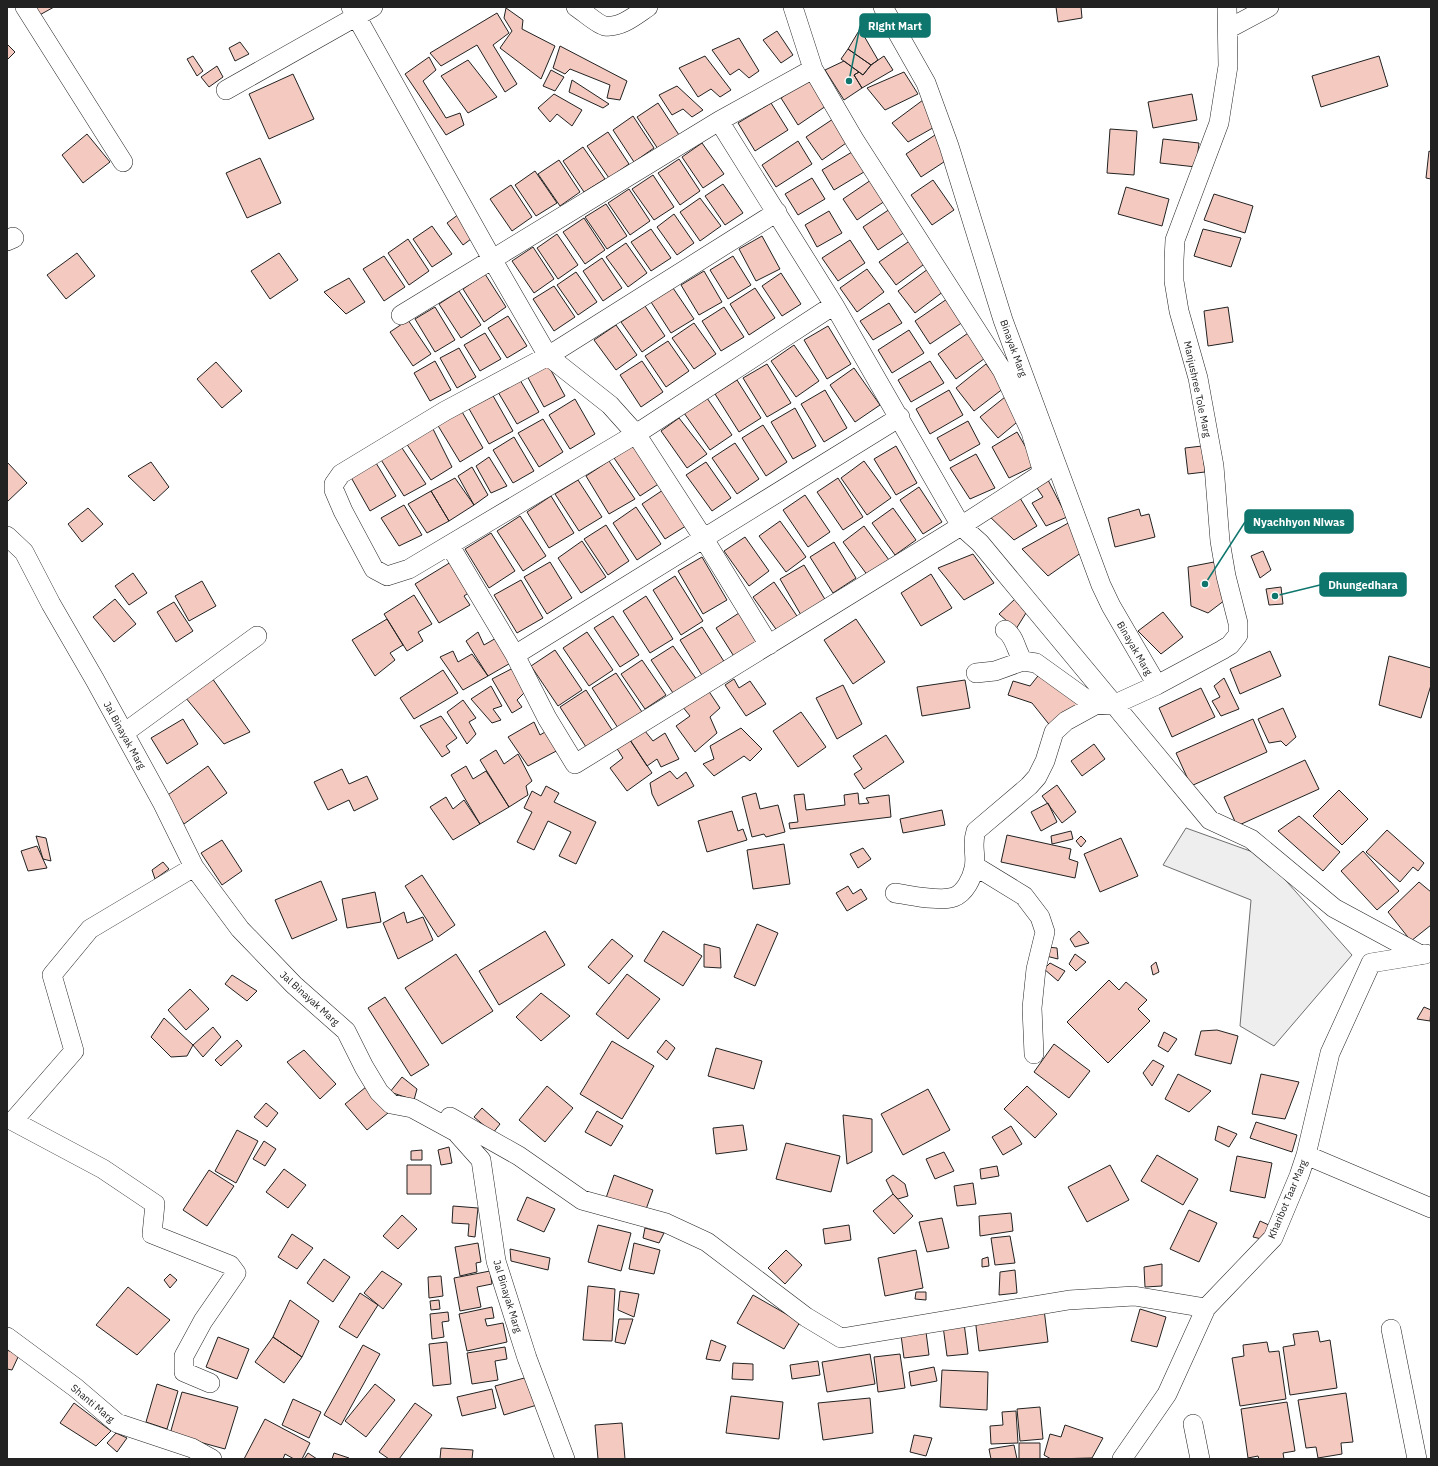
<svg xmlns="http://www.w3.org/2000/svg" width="1438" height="1466" font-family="'IBM Plex Sans',sans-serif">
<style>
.green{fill:#eee;stroke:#6f6f6f}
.building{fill:#f3c9c0;stroke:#222}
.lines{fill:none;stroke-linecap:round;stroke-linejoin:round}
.street-casing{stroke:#222;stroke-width:20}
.street{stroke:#fff;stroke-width:19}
.labels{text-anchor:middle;stroke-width:3;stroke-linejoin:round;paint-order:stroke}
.street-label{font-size:10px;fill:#222;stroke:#fff}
.leader{fill:none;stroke:#0f766e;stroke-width:1.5}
.callout-dot{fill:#0f766e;stroke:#fff;stroke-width:1.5}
.callout{fill:#0f766e;stroke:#0f766e;stroke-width:1.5}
.callout-label{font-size:11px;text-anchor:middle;font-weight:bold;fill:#fff}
</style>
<rect width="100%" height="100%" fill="#fff"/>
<path class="green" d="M1186 828 1264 856 1352 955 1274 1046 1240 1026 1251 900 1163 865Z"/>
<path class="building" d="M30 7H54L36 17Z
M1056 7H1081L1082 18 1058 22Z
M506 8 523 20 522 29 555 46 541 79 500 48 512 31 504 18Z
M497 13 509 33 493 45 517 84 505 92 477 45 441 66 430 53Z
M860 29 878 60 871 65 848 49Z
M777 31 793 55 781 63 763 40Z
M739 38 759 71 749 78 739 69 730 75 712 50Z
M240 42 249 54 235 61 229 48Z
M7 44 15 52 7 60Z
M560 46 627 81 620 100 607 98 610 85 570 69 565 74 553 68Z
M848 49 871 65 863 75 841 59Z
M193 56 203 71 197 76 187 59Z
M705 56 731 90 720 97 711 89 698 97 679 68Z
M884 56 893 70 862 88 854 75 859 72 863 75 871 65Z
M1379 56 1388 86 1321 107 1312 76Z
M429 57 436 70 423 81 446 118 460 113 464 125 446 135 405 74Z
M468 60 497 97 468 113 441 76Z
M844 61 859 72 854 75 862 88 844 100 825 70Z
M217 66 223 77 209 87 201 77Z
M551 70 564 77 555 91 543 86Z
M904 72 918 94 885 110 867 88Z
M293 74 314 119 269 139 249 94Z
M808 79 826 106 798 125 781 98Z
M572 80 609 104 603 108 569 92Z
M677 86 703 110 692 117 683 109 672 115 659 95Z
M554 94 582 110 572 126 557 114 550 122 538 108Z
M1192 94 1197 120 1153 128 1148 102Z
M923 100 938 125 908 142 892 123Z
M658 103 679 135 658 149 637 117Z
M771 103 788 130 755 151 738 123Z
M633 116 654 148 634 162 613 130Z
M833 119 849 141 822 160 806 137Z
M1110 129 1137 131 1134 175 1107 173Z
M608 132 629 164 609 178 587 146Z
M87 134 110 162 83 183 62 155Z
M935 135 950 158 921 177 906 154Z
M1163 139 1199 143 1196 167 1160 163Z
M798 141 812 164 776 187 762 165Z
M702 143 724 174 703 188 682 157Z
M583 147 605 179 584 192 563 161Z
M1429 151 1431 152V179L1426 178Z
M852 152 864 172 834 190 822 170Z
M260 158 281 203 247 218 226 173Z
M679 159 700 191 680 205 658 173Z
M559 160 580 192 560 206 538 174Z
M535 171 557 203 536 216 515 185Z
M653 175 674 207 654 220 632 189Z
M812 178 825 199 798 215 785 194Z
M871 180 885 201 857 220 843 199Z
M933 180 954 210 932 225 911 195Z
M723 184 743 213 725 225 705 196Z
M511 185 532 217 512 231 490 199Z
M1126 187 1169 199 1162 226 1118 214Z
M629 189 650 221 630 235 608 203Z
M1214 194 1253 206 1245 233 1204 220Z
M700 198 721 226 700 241 680 212Z
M606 204 627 236 607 249 585 217Z
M890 209 905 232 878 250 863 227Z
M829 211 842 233 817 247 805 225Z
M459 214 475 236 463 245 447 223Z
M674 214 694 243 677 255 657 227Z
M584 218 605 250 585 264 563 232Z
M432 226 452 254 432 267 413 239Z
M651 229 671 258 651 271 631 242Z
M1203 229 1241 238 1231 267 1194 256Z
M557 234 578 265 558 279 537 248Z
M762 236 780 269 756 281 739 249Z
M408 239 429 271 409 285 388 253Z
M850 240 865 263 838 281 822 258Z
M911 240 927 262 896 285 879 262Z
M626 243 647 273 628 287 606 257Z
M533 247 554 279 534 293 512 261Z
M77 253 95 276 66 299 47 275Z
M279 253 298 280 270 299 251 271Z
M384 256 405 287 384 301 363 269Z
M733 256 751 285 728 299 710 270Z
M602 258 622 288 603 301 583 271Z
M867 269 884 292 857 312 840 288Z
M928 269 944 291 915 313 898 291Z
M704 271 722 302 699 315 681 285Z
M576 272 597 302 578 315 557 285Z
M781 273 801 304 782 316 762 286Z
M485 274 506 307 484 322 463 289Z
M349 278 365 302 346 314 324 292Z
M554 286 575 317 554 331 533 299Z
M673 288 694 319 671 333 651 302Z
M755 288 775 318 749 335 730 304Z
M459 291 481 325 461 338 439 304Z
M947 299 963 322 930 344 915 321Z
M889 303 902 323 873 340 860 321Z
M645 306 665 336 642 352 621 322Z
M435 307 455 340 435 352 415 319Z
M724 307 744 337 721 351 702 321Z
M1228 307 1233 342 1208 346 1204 311Z
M508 316 527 346 507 358 488 328Z
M408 320 431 354 413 366 390 332Z
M694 323 716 354 694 369 672 338Z
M616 325 637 355 616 370 594 340Z
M828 326 851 364 827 379 804 340Z
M909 330 924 353 892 373 878 350Z
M971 331 988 356 956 379 938 354Z
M485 333 501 359 480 371 464 345Z
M668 341 689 371 666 387 645 356Z
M794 345 819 381 796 397 771 361Z
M459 348 476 377 457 388 440 358Z
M435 361 451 390 430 401 414 373Z
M642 361 663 392 641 407 620 375Z
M930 361 944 383 911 402 898 380Z
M216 362 242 391 222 408 197 379Z
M547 363 565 396 544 407 526 374Z
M767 364 791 403 767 417 743 378Z
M986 364 1004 388 974 411 956 388Z
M854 368 880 405 855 422 830 385Z
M520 380 539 412 517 424 498 392Z
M737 380 761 418 739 432 715 394Z
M825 390 847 428 824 442 801 404Z
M949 390 963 415 930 434 916 409Z
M492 394 513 431 489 444 468 407Z
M1005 397 1022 418 998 438 980 417Z
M707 398 732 435 710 450 684 413Z
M575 399 595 434 570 449 549 415Z
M795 408 816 446 793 459 771 422Z
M461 410 483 448 460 462 437 424Z
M679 418 707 454 687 468 661 431Z
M543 419 563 452 539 467 518 433Z
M968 421 980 444 950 461 937 438Z
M431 425 452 467 431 480 404 440Z
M763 425 787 462 766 476 742 438Z
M1017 432 1036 465 1009 478 992 447Z
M514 437 534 471 513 483 493 450Z
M735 443 759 479 737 494 712 458Z
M636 444 660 483 640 496 614 458Z
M400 445 426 484 404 496 378 455Z
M896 446 917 483 896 495 874 459Z
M1202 446 1205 472 1188 474 1185 448Z
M976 454 995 488 970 499 950 468Z
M489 457 507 486 491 493 476 466Z
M373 458 396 496 370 511 348 472Z
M609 461 635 499 609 514 586 476Z
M864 461 891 498 867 515 841 478Z
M7 462 27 483 7 502Z
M151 462 169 487 154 501 128 476Z
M706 462 731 498 712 511 686 475Z
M472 467 488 495 474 505 458 476Z
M455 478 474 505 449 521 431 491Z
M838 478 863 517 843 530 817 492Z
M578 480 602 517 579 531 555 494Z
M1048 480 1067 517 1046 526 1032 503 1043 497 1037 488Z
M919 487 942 522 923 534 900 500Z
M666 488 689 524 665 539 642 504Z
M431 491 449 521 427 533 408 504Z
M805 495 830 532 808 547 783 510Z
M551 496 574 533 549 548 527 512Z
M1020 498 1037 526 1014 540 986 513Z
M404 505 422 535 399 546 381 518Z
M636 507 661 544 637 560 613 523Z
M88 508 103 524 82 542 68 524Z
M893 508 916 540 895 555 872 523Z
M1139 509 1141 516 1149 514 1155 537 1115 547 1108 518Z
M520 516 546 556 523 571 497 531Z
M780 521 806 557 786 572 759 536Z
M1070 522 1085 550 1048 576 1022 549Z
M606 525 629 561 608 575 584 539Z
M864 526 889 560 868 576 843 542Z
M491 533 515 571 489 588 465 549Z
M745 537 769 571 749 586 724 551Z
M582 541 606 577 581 593 558 558Z
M834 542 856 578 833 593 810 557Z
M1263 551 1271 570 1260 578 1251 556Z
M973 554 994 583 964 600 938 568Z
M702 557 727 600 703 614 678 571Z
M451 562 470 592 464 596 470 605 439 623 415 584Z
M550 562 572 598 547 614 524 577Z
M1214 562 1225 600 1208 613 1191 606 1188 567Z
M804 565 826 601 801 615 780 579Z
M133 573 147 593 129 605 115 586Z
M931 574 952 608 921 626 901 593Z
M675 576 703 621 681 635 653 590Z
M521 580 543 618 517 633 494 595Z
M202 581 216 606 189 621 175 596Z
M774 582 799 619 778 632 753 597Z
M1281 587 1283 604 1269 605 1266 589Z
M414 595 432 624 418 632 423 641 407 651 384 614Z
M646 596 673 639 650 653 623 611Z
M115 599 136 624 114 642 93 617Z
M1015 599 1026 613 1016 629 999 614Z
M174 602 193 631 176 642 157 612Z
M1163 612 1183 637 1161 654 1138 631Z
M739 613 757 643 735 658 716 628Z
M613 616 639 655 620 667 594 628Z
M387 619 403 645 390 653 395 660 375 676 352 640Z
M856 619 885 662 853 684 824 640Z
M702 627 725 663 703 677 680 640Z
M478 632 484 645 498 637 514 661 488 676 466 641Z
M587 632 613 670 589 686 563 648Z
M673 646 697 680 675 696 651 660Z
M555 650 582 690 558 706 531 666Z
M453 651 458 662 472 654 488 676 463 690 440 657Z
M1270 651 1281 676 1240 694 1230 669Z
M1389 656 1431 668V685L1421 718 1379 705Z
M642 660 666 695 645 709 621 674Z
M513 668 526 691 517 700 522 707 512 713 492 679Z
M443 670 458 693 414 719 400 698Z
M1041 672 1082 704 1052 728 1032 703 1008 695 1013 681 1030 686Z
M616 673 642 712 618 728 592 688Z
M212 678 250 732 224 744 185 697Z
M1224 678 1239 709 1221 716 1212 701 1220 697 1214 686Z
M734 679 739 688 750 681 766 704 746 716 725 685Z
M965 680 970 708 922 716 917 687Z
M843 685 862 724 837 739 816 698Z
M491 686 502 706 493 709 501 720 492 723 471 699Z
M1201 688 1215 717 1172 737 1159 708Z
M586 690 612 730 586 747 560 707Z
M708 690 720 708 710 717 717 733 695 752 676 726 690 716 682 706Z
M463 700 476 718 469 722 476 734 467 744 447 712Z
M1283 708 1296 737 1286 746 1281 741 1269 743 1258 719Z
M801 712 826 747 798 767 773 731Z
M441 716 457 738 446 746 450 752 442 757 420 726Z
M183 719 198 744 167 764 151 738Z
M1253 719 1267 752 1191 786 1176 753Z
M534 722 540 735 550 729 562 748 528 766 508 737Z
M741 728 762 749 750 761 744 756 714 776 703 764 714 759 710 746Z
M645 731 653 741 665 733 679 759 661 767 657 759 647 766 630 740Z
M886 735 904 762 864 789 854 774 862 769 853 756Z
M630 740 652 773 627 791 610 768 623 758 616 747Z
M1094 744 1105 759 1082 776 1071 761Z
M496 750 504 764 518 754 532 781 526 786 528 795 509 807 480 760Z
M1305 760 1319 789 1237 826 1224 797Z
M208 766 227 793 184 824 165 797Z
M466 766 473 779 486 771 509 807 480 824 451 775Z
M342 769 349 784 367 776 378 799 354 811 349 800 328 810 314 782Z
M670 771 677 779 686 772 694 786 658 806 652 794 650 783Z
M1057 785 1076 812 1062 823 1042 796Z
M546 786 559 793 554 802 596 822 576 864 559 856 571 832 548 821 534 850 517 842 532 812 524 808 532 791 541 796Z
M1339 790 1368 819 1342 845 1313 816Z
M756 793 760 809 778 805 785 832 766 837 764 834 752 837 742 797Z
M858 793 859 804 869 803 866 798 889 795 891 817 790 829 789 823 798 822 794 795 804 794 806 810 845 805 844 795Z
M446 797 453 809 464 800 480 824 453 840 430 807Z
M1048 803 1057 822 1041 831 1031 812Z
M942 810 945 825 903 833 900 819Z
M732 811 738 831 743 829 747 840 707 852 698 821Z
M1299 816 1340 852 1323 871 1278 831Z
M1387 830 1424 863 1418 871 1413 867 1400 882 1366 852Z
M1071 831 1073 839 1052 844 1051 836Z
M1007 835 1071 849 1069 859 1078 862 1075 878 1001 862Z
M36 836 46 838 51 861 43 859Z
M1081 836 1086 841 1081 847 1076 841Z
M1121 838 1138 876 1100 892 1084 854Z
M222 840 242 871 222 885 201 853Z
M784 844 790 884 753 889 747 850Z
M37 846 47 868 28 871 21 851Z
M863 848 871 859 858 868 850 854Z
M1363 851 1399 891 1377 910 1341 871Z
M163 862 169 869 155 879 152 870Z
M422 875 455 925 438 937 405 886Z
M321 881 337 920 292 939 275 900Z
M1419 882 1431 892V925L1411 941 1388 912Z
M848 886 853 894 861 889 867 899 847 911 836 893Z
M375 892 381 922 347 928 342 899Z
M404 912 407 923 423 917 433 940 398 959 383 923Z
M757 924 778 933 755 986 734 977Z
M545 931 565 965 499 1005 479 971Z
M663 931 702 956 683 986 644 961Z
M1079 931 1089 943 1075 947 1070 939Z
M612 939 633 956 609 984 588 967Z
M704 944 720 948 721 968 704 967Z
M1047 947 1057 948 1058 959 1046 956Z
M456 954 493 1011 442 1044 405 988Z
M1075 954 1086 962 1076 971 1069 964Z
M1156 962 1159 972 1153 975 1151 966Z
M1050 963 1065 971 1058 981 1044 969Z
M627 974 660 999 628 1039 596 1014Z
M232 975 257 991 247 1001 225 984Z
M1109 980 1119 990 1126 982 1147 1000 1138 1009 1150 1021 1108 1063 1067 1022Z
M190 989 209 1009 186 1030 168 1010Z
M541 993 570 1016 541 1041 516 1017Z
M385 997 429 1065 411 1076 368 1008Z
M1424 1007 1431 1010 1430 1021 1417 1019Z
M164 1018 193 1045 187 1056 171 1057 151 1037Z
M213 1027 221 1037 203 1057 193 1045Z
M1217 1030 1238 1036 1231 1064 1195 1055 1201 1031Z
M1164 1032 1177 1039 1168 1052 1158 1046Z
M237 1040 242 1046 221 1066 215 1060Z
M666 1040 675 1048 667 1060 657 1052Z
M612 1041 654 1066 622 1119 580 1094Z
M1054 1044 1090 1071 1069 1098 1034 1072Z
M716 1048 762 1061 754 1089 708 1076Z
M304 1050 336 1084 320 1099 287 1062Z
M1153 1060 1164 1066 1152 1086 1143 1073Z
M1178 1074 1211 1091 1189 1112 1165 1099Z
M1261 1074 1299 1082 1285 1119 1252 1114Z
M402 1077 417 1089 414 1100 390 1092Z
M547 1086 573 1108 545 1142 519 1120Z
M1027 1086 1057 1114 1035 1138 1004 1109Z
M366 1087 388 1113 367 1130 345 1104Z
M928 1089 950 1130 903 1155 881 1114Z
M266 1103 278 1113 267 1127 254 1117Z
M482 1108 500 1124 493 1133 474 1117Z
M597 1111 623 1126 611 1146 585 1132Z
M843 1115 872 1119V1152L847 1164Z
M1256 1122 1297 1135 1292 1152 1250 1138Z
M743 1125 747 1150 716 1154 713 1128Z
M1011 1126 1022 1144 1003 1155 992 1137Z
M1218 1126 1237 1134 1229 1147 1215 1140Z
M237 1130 258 1141 236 1183 215 1171Z
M264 1141 276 1149 265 1166 253 1159Z
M786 1143 840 1156 831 1192 776 1179Z
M449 1147 452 1163 441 1165 438 1150Z
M422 1150V1160H411V1151Z
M944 1152 954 1171 935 1179 926 1159Z
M1157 1155 1198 1179 1183 1205 1141 1181Z
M1237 1156 1272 1163 1265 1198 1230 1191Z
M407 1165H431V1194H407Z
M1110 1165 1129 1200 1087 1222 1068 1187Z
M997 1166 999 1176 981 1179 980 1169Z
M284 1169 306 1185 288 1208 266 1192Z
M209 1170 234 1186 207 1226 183 1210Z
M614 1175 653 1190 645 1212 606 1198Z
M893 1175 905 1184 908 1196 898 1199 893 1194 886 1180Z
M973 1183 976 1204 957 1206 954 1186Z
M893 1194 913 1216 894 1234 873 1211Z
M527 1197 555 1209 544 1232 517 1220Z
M453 1206 478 1208 475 1237 468 1236 469 1224 452 1223Z
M1189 1210 1217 1223 1199 1262 1170 1249Z
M1011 1213 1013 1231 980 1236 979 1216Z
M402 1215 417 1229 398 1249 383 1236Z
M942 1218 949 1248 927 1252 919 1222Z
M1260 1221 1271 1226 1266 1240 1253 1237Z
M598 1225 631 1233 621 1271 588 1262Z
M849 1225 851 1240 825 1244 823 1229Z
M645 1228 664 1233 659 1243 643 1238Z
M292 1234 313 1248 297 1269 278 1257Z
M1010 1236 1015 1263 995 1265 991 1238Z
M478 1243 481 1262 476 1263 477 1272 460 1276 455 1247Z
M634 1243 660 1250 654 1274 629 1269Z
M510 1249 550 1258 548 1270 511 1261Z
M786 1250 802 1265 785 1284 768 1268Z
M916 1250 923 1288 885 1296 878 1258Z
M988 1257 989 1266 982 1267V1259Z
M324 1259 350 1277 333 1302 307 1283Z
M1162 1264V1286L1145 1287 1144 1267Z
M1015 1270 1017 1293 999 1295 1000 1272Z
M382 1271 402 1284 383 1309 364 1293Z
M490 1271 492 1284 477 1287 481 1307 460 1311 454 1278Z
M170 1274 177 1280 170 1288 164 1280Z
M441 1276 443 1296 429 1298 428 1277Z
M588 1286 615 1289 612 1341 583 1340Z
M128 1287 170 1320 137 1355 96 1325Z
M620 1291 639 1294 634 1317 618 1310Z
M916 1292H926V1300L915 1299Z
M360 1293 378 1305 357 1338 339 1327Z
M753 1295 800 1322 784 1349 737 1323Z
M290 1300 319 1321 302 1357 273 1337Z
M439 1300 440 1309 431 1310 430 1301Z
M492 1307 494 1318 485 1319 487 1326 503 1323 507 1342 467 1351 459 1314Z
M1044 1309 1048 1342 979 1351 975 1318Z
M1140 1309 1166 1317 1157 1347 1131 1341Z
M448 1312 449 1321 442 1322 444 1337 432 1339 430 1314Z
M619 1319H633L625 1344 615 1342Z
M964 1323 968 1354 947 1356 943 1326Z
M1318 1331 1320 1342 1330 1340 1337 1388 1290 1395 1283 1347 1295 1345 1293 1334Z
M926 1332 929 1355 904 1358 901 1335Z
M218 1337 249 1349 237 1379 206 1367Z
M273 1337 302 1357 284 1383 255 1362Z
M711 1340 726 1346 720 1361 706 1359Z
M447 1342 451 1384 433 1386 429 1344Z
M1267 1342 1269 1352 1279 1351 1286 1399 1240 1406 1232 1358 1244 1356 1243 1345Z
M363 1345 380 1354 341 1425 324 1415Z
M505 1347 507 1359 495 1361 498 1380 472 1384 467 1353Z
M7 1350 19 1355 12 1370 7 1369Z
M870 1354 875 1384 827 1392 822 1362Z
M900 1354 905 1388 878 1392 874 1357Z
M818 1361 820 1375 792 1379 790 1365Z
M733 1363 753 1364V1380L732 1379Z
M934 1367 937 1381 911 1386 909 1372Z
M942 1370 988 1372 987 1410 940 1407Z
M528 1377 537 1405 504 1415 495 1386Z
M157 1384 178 1391 167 1429 146 1422Z
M375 1384 395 1400 366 1437 345 1421Z
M492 1389 496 1408 462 1416 457 1397Z
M182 1392 238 1407 225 1449 170 1434Z
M1346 1393 1353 1442 1341 1443 1342 1454 1318 1458 1316 1447 1306 1448 1298 1400Z
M731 1396 783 1402 779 1439 726 1433Z
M870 1398 873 1433 823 1440 818 1403Z
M293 1399 321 1412 309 1438 282 1425Z
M1287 1402 1295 1451 1283 1453 1284 1459H1259L1258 1456 1248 1458 1241 1409Z
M74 1403 111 1431 96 1446 60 1423Z
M415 1403 432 1415 399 1459H389L379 1452Z
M1040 1407 1043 1439 1020 1441 1017 1409Z
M1016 1411 1018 1443 991 1444 990 1426 1003 1425 1002 1412Z
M265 1419 310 1443 302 1459H294L285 1454 283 1459H244Z
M622 1423 625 1459H598L595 1425Z
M1065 1425 1103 1438 1092 1458 1051 1459 1044 1455 1050 1434 1061 1437Z
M116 1433 127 1438 117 1452 107 1443Z
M914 1435 932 1438 926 1456 910 1452Z
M1019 1443H1040V1459H1019Z
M1014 1445 1017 1459H991L989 1449Z
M441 1448 473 1450 472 1459H440Z
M308 1453 317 1459H304Z
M334 1453 349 1458 348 1459H332Z"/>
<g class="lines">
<defs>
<path id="street" d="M25 7 123 162
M351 7 492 259 548 356 610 405 636 434 704 539 769 645
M576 7C583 11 598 25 605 26 621 28 636 15 648 7
M883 7 926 83 949 146 1003 320 1101 585 1111 606 1157 685
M1228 29 1269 7
M226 90 373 7
M719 121 834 305 961 526 980 543 1210 820 1251 839 1334 908 1421 955
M777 212 548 356 445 411 341 474 334 484V490L343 511 374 569 387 576 409 569 636 434 834 305
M7 241 14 238 13 237
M401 315 719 121 813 69
M7 536 24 552 51 604 95 680 163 804 194 867 240 929 294 985 346 1031 364 1067 379 1092 391 1104 412 1108 456 1132 481 1160 496 1261 527 1358 565 1459
M450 546 515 655 547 718 575 764 961 526 1043 473 1031 432 1002 370 855 141 813 69 793 7
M1005 630C1015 636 1016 651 1023 661
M515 655 900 417
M976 673 995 671 1023 661 1036 663 1093 704 1113 705 1157 685 1222 650 1230 645 1238 635V623L1226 576 1220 541 1214 466 1198 378 1179 311 1174 281V260L1175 240 1184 216 1219 123 1228 66 1227 7
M124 733 257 636
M975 866 1024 896 1040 917 1045 932 1036 969 1032 1008 1034 1054
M194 867 90 929 52 975 74 1051 13 1121 103 1169 155 1204 152 1234 230 1265 236 1273 203 1321 184 1356V1372L210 1383
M895 893C910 895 940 902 954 897 965 893 972 878 974 868 977 855 971 846 976 831L1029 786 1037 777 1045 761 1054 732 1066 721 1097 704
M450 1117 519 1156 582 1200 666 1223 707 1242 806 1317 841 1338 1069 1300 1134 1296 1206 1308
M1306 1155 1431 1208
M1391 1329 1417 1459
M7 1337 76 1388 117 1423 192 1448 212 1459
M1193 1424 1200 1459
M1122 1459 1167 1394 1206 1308 1273 1238 1299 1176 1306 1155 1330 1053 1371 963 1426 954"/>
</defs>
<use href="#street" class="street-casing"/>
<use href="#street" class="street"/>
</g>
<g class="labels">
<g class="street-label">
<text transform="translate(1014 348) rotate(70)" y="4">Binayak Marg</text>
<text transform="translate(1198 389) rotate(78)" y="4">Manjushree Tole Marg</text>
<text transform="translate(1135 648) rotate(60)" y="4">Binayak Marg</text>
<text transform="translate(125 735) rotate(61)" y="4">Jal Binayak Marg</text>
<text transform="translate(310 998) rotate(42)" y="4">Jal Binayak Marg</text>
<text transform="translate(1287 1199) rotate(-67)" y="4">Kharibot Taar Marg</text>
<text transform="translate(508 1296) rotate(73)" y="4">Jal Binayak Marg</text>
<text transform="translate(93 1403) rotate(40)" y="4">Shanti Marg</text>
</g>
</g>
<path class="leader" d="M849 81L860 26M1205 584L1245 522M1275 596L1320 585"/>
<g class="callout-dot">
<circle cx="849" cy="81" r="4"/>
<circle cx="1205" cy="584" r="4"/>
<circle cx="1275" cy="596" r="4"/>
</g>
<g class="callout">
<rect x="860" y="14" width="70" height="23" rx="4"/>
<rect x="1245" y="510" width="108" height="23" rx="4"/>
<rect x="1320" y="573" width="86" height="23" rx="4"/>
</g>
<g class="callout-label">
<text x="895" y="30">Right Mart</text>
<text x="1299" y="526">Nyachhyon Niwas</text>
<text x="1363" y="589">Dhungedhara</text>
</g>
<rect width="1438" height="1466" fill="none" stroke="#222222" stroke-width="16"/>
</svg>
